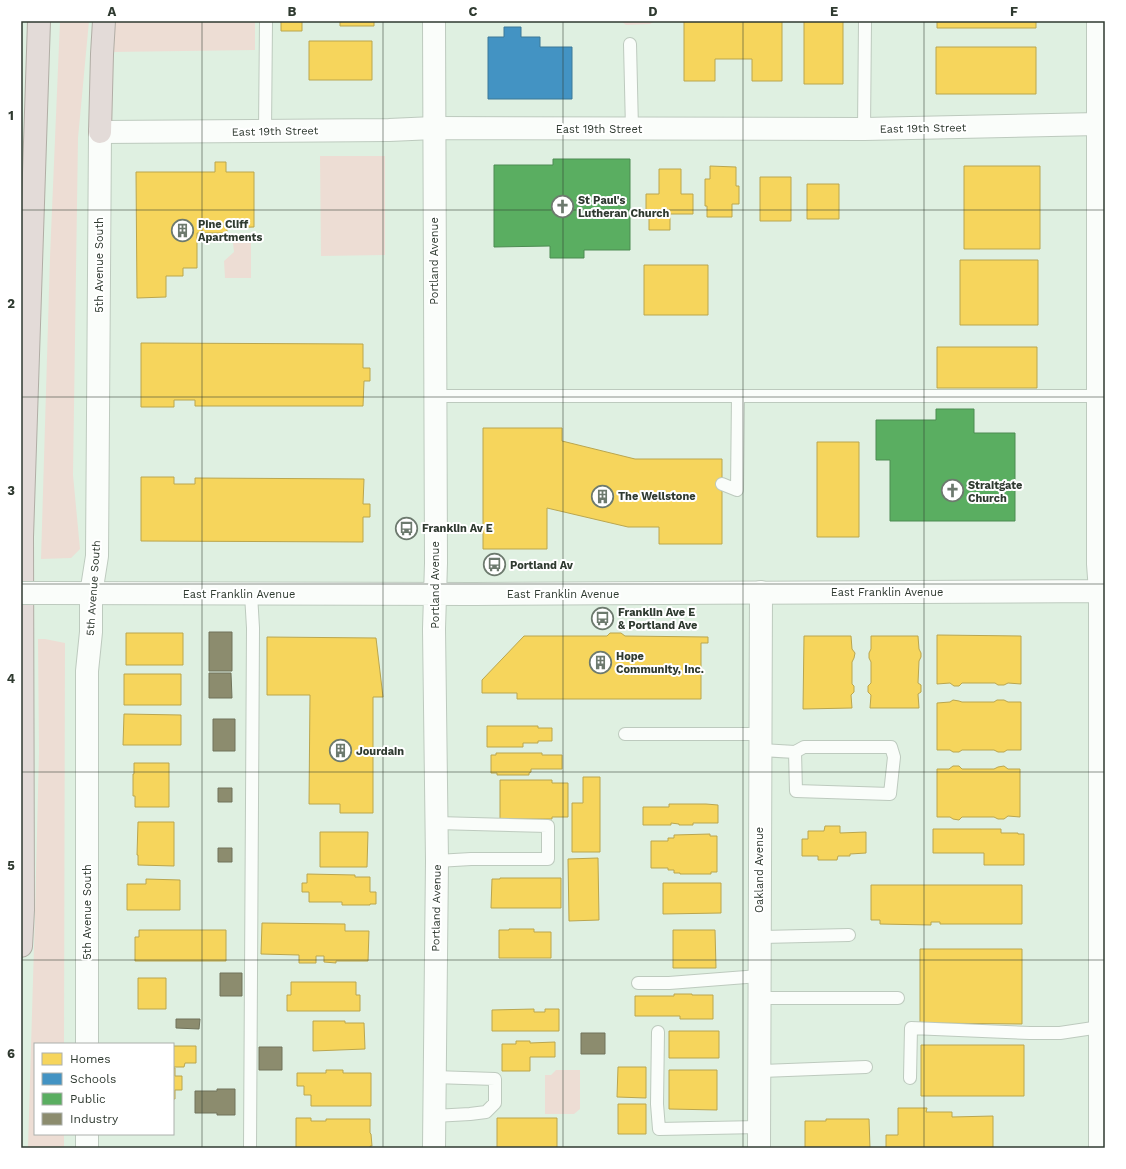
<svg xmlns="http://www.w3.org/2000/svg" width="1126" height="1169" font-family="'Work Sans',sans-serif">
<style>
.green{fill:#edddd4}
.homes{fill:#f6d55c;stroke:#baa64f}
.schools{fill:#4393c3;stroke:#3d7897}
.public{fill:#5aae61;stroke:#4d8b52}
.industry{fill:#8c8c6e;stroke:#70735b}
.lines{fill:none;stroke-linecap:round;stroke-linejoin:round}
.lane-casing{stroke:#bdcabe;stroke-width:14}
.street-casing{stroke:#bdcabe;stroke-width:24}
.secondary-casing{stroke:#bdcabe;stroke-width:24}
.highway-casing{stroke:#b1ada5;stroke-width:24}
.lane{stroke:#fafdfa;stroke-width:12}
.street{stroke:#fafdfa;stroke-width:22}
.secondary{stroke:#fafdfa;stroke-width:22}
.highway{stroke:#e3dbd8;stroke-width:22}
.secondary-bridge-casing{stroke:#bdcabe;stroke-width:24;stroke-linecap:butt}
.secondary-bridge{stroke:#fafdfa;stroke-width:22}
.grid{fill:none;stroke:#2f3a30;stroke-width:1;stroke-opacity:0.55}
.labels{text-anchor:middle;stroke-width:4;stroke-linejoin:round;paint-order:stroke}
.street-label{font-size:11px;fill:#2f3a30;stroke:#fff}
.poi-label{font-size:11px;font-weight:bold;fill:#2f3a30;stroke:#fff;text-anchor:start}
.neatline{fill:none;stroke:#2f3a30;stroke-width:1.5}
.grid-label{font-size:13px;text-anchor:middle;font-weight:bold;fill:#2f3a30}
</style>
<rect width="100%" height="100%" fill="#dff0e1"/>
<path class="green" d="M60 21H89L78 138 73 475 80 549 71 558 41 559 50 257Z
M112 21H255V50L110 52Z
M621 21H655L650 24 626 25Z
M320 156H385V255L321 256Z
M233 243H251V278H225L224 261 234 252Z
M38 639H45L65 643 64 1044H35V1134H64V1148H28L35 913 39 752Z
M556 1070H580V1109L574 1114H545V1075H551Z"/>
<path class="homes" d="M281 21H302V31H281Z
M340 21H374V26H340Z
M684 21H782V81H752V59H715V81H684Z
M804 21H843V84H804Z
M937 21H1036V28H937Z
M309 41H372V80H309Z
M936 47H1036V94H936Z
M215 162H226V172H254V227L227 228V233H197V268H183V276H166V297L137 298 136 172H215Z
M710 166 736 167V186H739V204H732V217H707V206H705V179H710Z
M964 166H1040V249H964Z
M659 169H681V194H693V214H670V230H649V215H646V194H659Z
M760 177H791V221H760Z
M807 184H839V219H807Z
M960 260H1038V325H960Z
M644 265H708V315H644Z
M141 343 363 344V368H370V381H364L363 406H195V400H174V407H141Z
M937 347H1037V388H937Z
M483 428H562V441L635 459H722V544H659V527H628L547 508V549H483Z
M817 442H859V537H817Z
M141 477H174V484H195V478L364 479 363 504H370V517H363V542L141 541Z
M126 633H183V665H126Z
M610 633H621L625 636 708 637V643H701V699H517V693H482V680L524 636H607Z
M937 635 1021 636V684L1008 683 1004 685H998L995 683H962L959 686H954L950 683 937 684Z
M804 636H851L852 649 855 653 854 658 852 662V684L854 686V692L851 695 852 708 803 709Z
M871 636H918L919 649 921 653V657L919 661 918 683 921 685V692L918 694 919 708H870L871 695 868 692V686L871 683V662L869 658V653L871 649Z
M267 637 376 638 383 697H373V813H340V804H309L310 695H267Z
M124 674H181V705H124Z
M953 700 959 701 962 702H994L997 700H1004L1008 702H1021V750H1007L1004 752H998L994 750H962L959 752H953L950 750H937V703L950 702Z
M124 714 181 715V745H123Z
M487 726H538V728H552V741H538V743H523V747H487Z
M496 753H542V755H562V769H531V772L529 773V775H497V773H491V755H496Z
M134 763H169V807H135V796H133V774H134Z
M953 766H959L962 769H994L998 767 1004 766 1008 769H1020V817L1008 816 1004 819H998L994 817H962L959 820 953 819 950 817H937V769H949Z
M583 777H600V852H572V803H583Z
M500 780H552V783H568V817H552V819H500Z
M669 804H706L718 805V823H693V825H679V824L671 823V825H643V807H669Z
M138 822H174V866L138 865V855H137Z
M825 826H840V833L866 832V853L850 854V856H838L837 860H818V856H802V839H808V831H824Z
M933 829H1001V833H1018V834H1024V865H984V853H933Z
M320 832H368L367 867H320Z
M710 834V836H717V872H711V874H680V873H674V870H668V868H651V841H668V838H674V835Z
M598 858 599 920 569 921 568 859Z
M307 874 355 875V877H370V892H376V904H370V905H342V902H309V892H302V883H307Z
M500 878H561V908H491L492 879H500Z
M146 879 180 880V910H127V884H146Z
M663 883H721V913L663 914Z
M871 885H1022V924H940V922H931V925L880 924V920H871Z
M262 923 345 924V931H369L368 961H336V963L324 962V956H316V963H299V955L261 954Z
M509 929H534V932H551V958H499V930H509Z
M139 930H226V961H135V937H139Z
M673 930H715L716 968H673Z
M920 949H1022V1024L920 1023Z
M138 978H166V1009H138Z
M291 982H356V995H360V1011H287V995H291Z
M674 994H692V995H713V1019H680V1016H635V996H674Z
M534 1009V1012H545V1009H559V1031H492V1010Z
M313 1021H345V1023H364L365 1049 313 1051Z
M669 1031H719V1058H669Z
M516 1041H530V1043L555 1042V1057H530V1071H502V1044H516Z
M921 1045H1024V1096H921Z
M173 1046H196V1063H185L184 1067H173Z
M618 1067H646V1098L617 1097Z
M173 1068H175V1076H182V1090H175V1099H173Z
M326 1070H343V1073H371V1106H311V1095H304V1086H297V1073H326Z
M669 1070H717V1110L669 1109Z
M618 1104H646V1134H618Z
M898 1108H927L926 1112H952V1117L993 1116V1148H886V1135H898Z
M296 1118H311V1121H326V1119H370V1133L371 1134 372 1146H370V1148H296Z
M497 1118H557V1148H497Z
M826 1119H869L870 1148H805V1121H826Z"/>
<path class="schools" d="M504 27H521V37H540V47H572V99H488V37H504Z"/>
<path class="public" d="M553 159H630V250H584V258H550V246L494 247V165H553Z
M936 409H974V433H1015V521H890V460H876V420H936Z"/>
<path class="industry" d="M209 632H232V671H209Z
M209 673H231L232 698H209Z
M213 719H235V751H213Z
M218 788H232V802H218Z
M218 848H232V862H218Z
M220 973H242V996H220Z
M176 1019H200L199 1029 176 1028Z
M581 1033H605V1054H581Z
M259 1047H282V1070H259Z
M217 1089H235V1115H217V1113H195V1091H217Z"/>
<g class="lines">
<defs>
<path id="lane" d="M630 44 632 129
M864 129 865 21
M265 131 266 21
M435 396H1099
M722 484 737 490 738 396
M625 734H760
M760 750 795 752 804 747H891L894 757 890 794 796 791 795 752
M437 823 548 826V859H471L437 861
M759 937 849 935
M638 983H669L759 976
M759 998H898
M658 1032 657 1104 659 1129 759 1127
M759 1071 866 1067
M434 1077 495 1079V1103L486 1112 470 1114 434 1116
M910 1078 911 1028 1030 1033H1060L1100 1027
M250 1148 253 628 251 594"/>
<path id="street" d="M100 132 389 130 434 128 864 129 1098 124
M87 1044V671L91 632V594
M87 1134V1148
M759 1148 761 592"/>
<path id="secondary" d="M1098 21V564L1100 591V1148
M45 593 474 594 1105 591
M91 594 97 556 100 132
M434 1148 437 861 434 629 436 563 434 21"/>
<path id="highway" d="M100 132 102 54 104 21
M21 946 23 910 22 537 39 21"/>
</defs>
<use href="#lane" class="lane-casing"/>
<use href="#street" class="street-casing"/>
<use href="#secondary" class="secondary-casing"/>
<use href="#highway" class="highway-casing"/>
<use href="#lane" class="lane"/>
<use href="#street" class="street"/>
<use href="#secondary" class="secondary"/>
<use href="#highway" class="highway"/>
<defs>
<path id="secondary-bridge" d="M21 593H45"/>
</defs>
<use href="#secondary-bridge" class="secondary-bridge-casing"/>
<use href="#secondary-bridge" class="secondary-bridge"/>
</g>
<path class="grid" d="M202 21V1148M383 21V1148M563 21V1148M743 21V1148M924 21V1148M21 210H1105M21 397H1105M21 584H1105M21 772H1105M21 960H1105"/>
<defs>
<symbol id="church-ring" viewBox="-11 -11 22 22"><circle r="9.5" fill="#fff" stroke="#6d7a6e" stroke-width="1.5"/><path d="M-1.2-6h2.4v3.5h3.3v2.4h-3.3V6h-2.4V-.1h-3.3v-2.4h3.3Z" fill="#6d7a6e"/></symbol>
<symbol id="building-ring" viewBox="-11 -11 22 22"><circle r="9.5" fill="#fff" stroke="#6d7a6e" stroke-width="1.5"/><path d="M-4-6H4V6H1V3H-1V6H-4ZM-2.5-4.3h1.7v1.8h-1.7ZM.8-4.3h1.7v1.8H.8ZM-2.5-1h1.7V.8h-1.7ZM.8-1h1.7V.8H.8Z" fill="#6d7a6e"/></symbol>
<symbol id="bus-ring" viewBox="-11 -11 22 22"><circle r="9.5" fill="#fff" stroke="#6d7a6e" stroke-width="1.5"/><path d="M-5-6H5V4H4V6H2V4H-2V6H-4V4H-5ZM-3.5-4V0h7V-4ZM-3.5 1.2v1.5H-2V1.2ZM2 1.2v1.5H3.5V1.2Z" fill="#6d7a6e"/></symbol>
</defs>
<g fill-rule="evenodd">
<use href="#church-ring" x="550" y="194" width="25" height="25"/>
<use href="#building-ring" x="170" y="218" width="25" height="25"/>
<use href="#church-ring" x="940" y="478" width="25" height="25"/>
<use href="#building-ring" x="590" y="484" width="25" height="25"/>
<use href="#bus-ring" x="394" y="516" width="25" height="25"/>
<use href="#bus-ring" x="482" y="552" width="25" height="25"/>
<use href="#bus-ring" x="590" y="606" width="25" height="25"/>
<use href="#building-ring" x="588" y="650" width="25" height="25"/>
<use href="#building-ring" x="328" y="738" width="25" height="25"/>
</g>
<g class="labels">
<g class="street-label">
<text transform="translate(923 128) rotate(-1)" y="4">East 19th Street</text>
<text x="599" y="133">East 19th Street</text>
<text transform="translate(275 131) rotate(-1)" y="4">East 19th Street</text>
<text transform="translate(434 261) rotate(-90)" y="4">Portland Avenue</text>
<text transform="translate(99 265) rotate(-90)" y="4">5th Avenue South</text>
<text transform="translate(435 585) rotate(-90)" y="4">Portland Avenue</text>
<text transform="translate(93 588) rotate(-86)" y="4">5th Avenue South</text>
<text x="887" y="596">East Franklin Avenue</text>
<text x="239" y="598">East Franklin Avenue</text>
<text x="563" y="598">East Franklin Avenue</text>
<text transform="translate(759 870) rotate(-90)" y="4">Oakland Avenue</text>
<text transform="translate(436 908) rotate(-89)" y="4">Portland Avenue</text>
<text transform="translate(87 912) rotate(-90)" y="4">5th Avenue South</text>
</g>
<g class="poi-label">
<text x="578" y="204">St Paul's<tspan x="578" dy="13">Lutheran Church</tspan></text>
<text x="198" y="228">Pine Cliff<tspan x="198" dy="13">Apartments</tspan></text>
<text x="968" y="489">Straitgate<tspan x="968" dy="13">Church</tspan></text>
<text x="618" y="500">The Wellstone</text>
<text x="422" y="532">Franklin Av E</text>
<text x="510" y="569">Portland Av</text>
<text x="618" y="616">Franklin Ave E<tspan x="618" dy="13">&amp; Portland Ave</tspan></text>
<text x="616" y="660">Hope<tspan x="616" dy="13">Community, Inc.</tspan></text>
<text x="356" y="755">Jourdain</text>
</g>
</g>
<rect width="1126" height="1169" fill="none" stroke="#ffffff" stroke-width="44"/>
<rect x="34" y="1043" width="140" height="92" fill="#ffffff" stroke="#acb0ac"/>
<rect x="42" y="1053" width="20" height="12" fill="#f6d55c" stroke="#acb0ac"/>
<text x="70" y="1063" font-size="12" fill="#2f3a30">Homes</text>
<rect x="42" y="1073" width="20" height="12" fill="#4393c3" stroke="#acb0ac"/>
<text x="70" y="1083" font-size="12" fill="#2f3a30">Schools</text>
<rect x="42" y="1093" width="20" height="12" fill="#5aae61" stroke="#acb0ac"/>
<text x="70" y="1103" font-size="12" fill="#2f3a30">Public</text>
<rect x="42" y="1113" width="20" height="12" fill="#8c8c6e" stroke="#acb0ac"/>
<text x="70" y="1123" font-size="12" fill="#2f3a30">Industry</text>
<rect x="22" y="22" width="1082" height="1125" class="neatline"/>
<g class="grid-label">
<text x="112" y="16">A</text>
<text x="292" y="16">B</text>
<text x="473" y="16">C</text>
<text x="653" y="16">D</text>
<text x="834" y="16">E</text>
<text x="1014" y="16">F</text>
<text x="11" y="120">1</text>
<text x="11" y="308">2</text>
<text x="11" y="495">3</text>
<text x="11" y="683">4</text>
<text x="11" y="870">5</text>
<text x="11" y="1058">6</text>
</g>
</svg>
